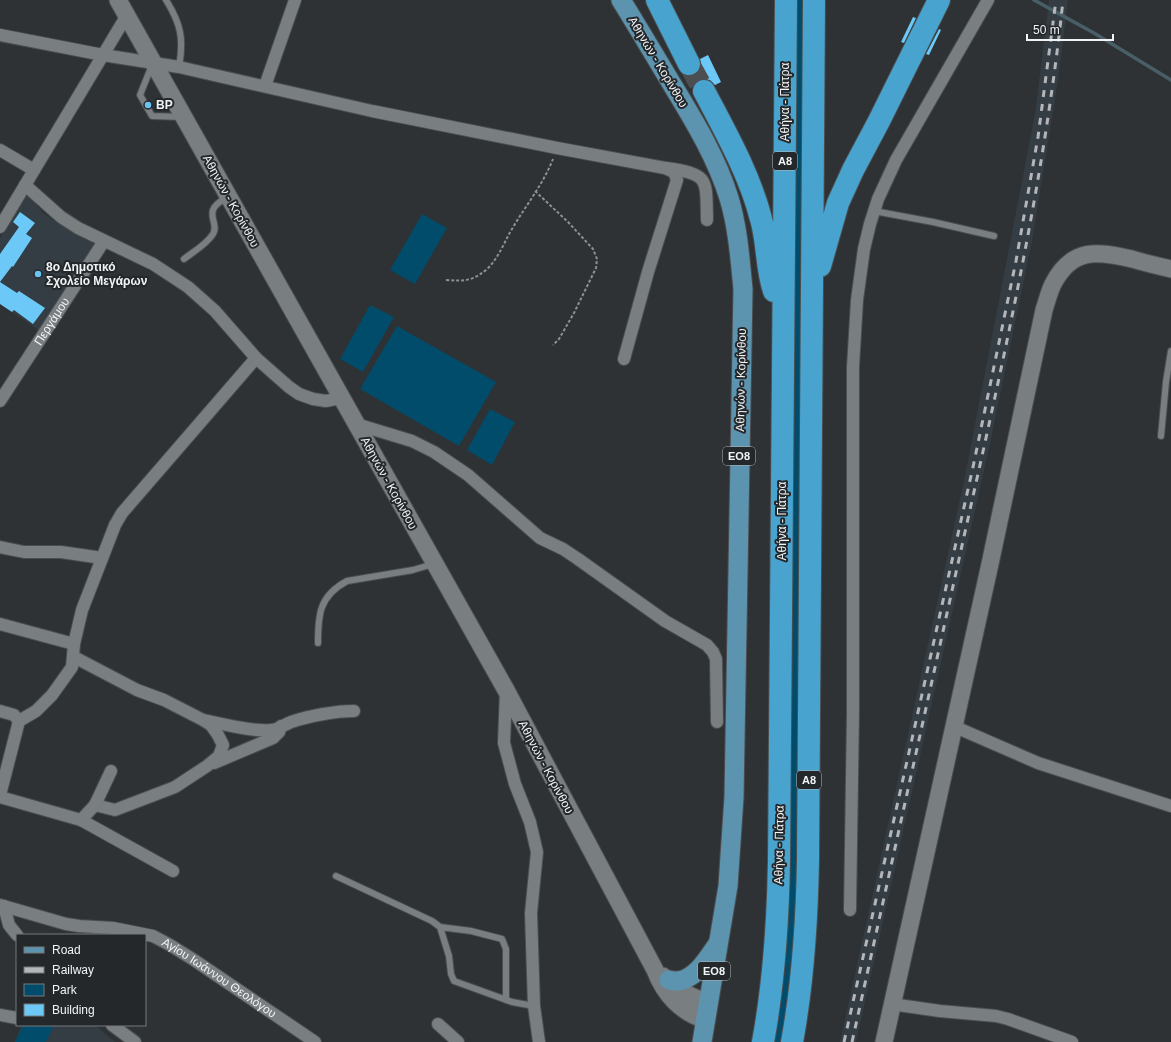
<svg xmlns="http://www.w3.org/2000/svg" width="1171" height="1042" font-family="Helvetica,sans-serif">
<style>
.built{fill:#333d43}
.green{fill:#004c6a}
.lines{fill:none;stroke-linecap:round;stroke-linejoin:round}
.stream{stroke:#495f68;stroke-width:3.5}
.building{fill:#6cc9f7}
.highway-tunnel{stroke:#4b4f52;stroke-width:22;stroke-dasharray:22 11;stroke-linecap:butt}
.lane-casing{stroke:#4b4e50;stroke-width:8}
.street-casing{stroke:#4b4e50;stroke-width:14}
.secondary-casing{stroke:#4b4e50;stroke-width:19}
.primary-casing{stroke:#4b4e50;stroke-width:21}
.highway-casing{stroke:#4b4e50;stroke-width:24}
.path{stroke:#8e9193;stroke-width:2;stroke-dasharray:3 2;stroke-linecap:butt}
.lane{stroke:#797e81;stroke-width:6}
.street{stroke:#797e81;stroke-width:12}
.secondary{stroke:#797e81;stroke-width:17}
.primary{stroke:#5c94b0;stroke-width:19}
.highway{stroke:#48a3cf;stroke-width:22}
.rail{stroke:#b4b6b9;stroke-width:3;stroke-dasharray:7 7;stroke-linecap:butt}
.poi-dot{fill:#69c3f1;stroke:#24282b;stroke-width:1.5}
.labels{text-anchor:middle;stroke-width:4;stroke-linejoin:round;paint-order:stroke}
.shield{fill:#24282b;stroke:#b4b6b8;stroke-width:1}
.shield-label{font-size:11px;font-weight:bold;fill:#f1f3f5}
.street-label{font-size:12px;fill:#f1f3f5;stroke:#24282b}
.poi-label{font-size:12px;font-weight:bold;fill:#f1f3f5;stroke:#24282b;text-anchor:start}
</style>
<rect width="100%" height="100%" fill="#2e3235"/>
<path class="built" d="M1049 0H1068L1058 80 1032 241 991 439 856 1042H840L964 481 1035 114Z
M26 192 43 213 59 224 96 244 40 331 0 304V238Z
M22 1025H95L115 1042H15Z"/>
<path class="green" d="M797 0H804L797 888 793 945 783 1031 781 1042H774L785 973 790 888Z
M422 214 447 228 415 284 390 270Z
M370 305 394 317 363 372 340 359Z
M397 326 496 382 459 446 360 389Z
M490 409 515 422 492 465 467 450Z
M23 1025H54L46 1042H15Z"/>
<g class="lines">
<path class="stream" d="M1034 0 1094 33 1171 80"/>
</g>
<path class="building" d="M913 17 916 18 904 43 901 42Z
M939 29 941 30 929 55 926 54Z
M708 55 721 82 715 85 710 80 704 79 698 80 693 86 688 76 694 75 699 71 701 65 700 59Z
M20 212 35 223 26 234 32 238 13 267 12 266 0 282 17 293 19 291 45 308 33 324 14 310 12 312 0 304V254L19 227 13 222Z"/>
<g class="lines">
<path class="highway-tunnel" d="M689 64 704 91"/>
<defs>
<path id="lane" d="M166 0C181 24 184 39 179 67
M152 65 140 95 152 116 182 117
M874 211 933 222 994 236
M184 259C193 252 207 244 213 234 218 226 210 218 213 210 215 204 222 200 227 197
M1161 436 1166 382 1171 351
M318 643C318 615 319 596 347 581L413 570 433 564
M336 876 432 921 440 927 449 956 451 974 454 981 512 1002 534 1006
M440 927 471 931 502 939 506 949V1000"/>
<g id="street">
<path d="M0 35 103 55 179 67 372 111 557 148 665 168 674 172 677 180 648 272 624 359"/>
<path d="M265 86 295 0"/>
<path d="M0 150 34 170"/>
<path d="M666 168C710 174 706 179 707 220"/>
<path d="M25 185 61 217 78 228 153 264 188 287 215 311 256 358 289 387 299 394 313 399 326 401 341 398"/>
<path d="M0 227 127 15"/>
<path id="s1" d="M0 401 104 241"/>
<path d="M356 424 412 441 434 452 468 475 540 538 563 549 578 559 665 621 707 645 713 652 716 659 717 722"/>
<path d="M0 547 24 552H61L102 558"/>
<path d="M0 624 74 644"/>
<path d="M74 657 137 690 164 700 203 720 211 725 218 735 223 745 219 756 207 766 175 787 115 810 95 805"/>
<path d="M506 690 504 743 515 784 530 822 537 852 531 913 534 1006 539 1042"/>
<path d="M0 711 14 715 19 721"/>
<path d="M204 720C223 724 252 732 271 730 277 730 284 725 291 722 309 716 335 711 354 711"/>
<path d="M953 726 1038 763 1171 806"/>
<path d="M214 763 273 738 279 732 281 726"/>
<path d="M0 795 19 721 36 711 52 695 72 667 74 644 82 610 115 525 122 513 256 358"/>
<path d="M0 797 81 820 173 871"/>
<path d="M81 820 95 805 111 771"/>
<path id="s2" d="M0 905 66 924 79 926 113 928 153 936 170 945 194 960 315 1042"/>
<path d="M4 906 9 925 17 935"/>
<path d="M850 910 853 712V367L857 300 864 249 870 224 878 199 896 160 988 0"/>
<path d="M891 1004 940 1011 996 1016 1008 1019 1072 1042"/>
<path d="M0 1015 17 1018"/>
<path d="M438 1024 458 1042"/>
<path d="M112 1025 135 1042"/>
</g>
<path id="secondary" d="M118 0 506 690 655 970C664 994 681 1013 706 1020
M663 976C679 989 688 997 708 1002
M884 1042 990 564 1044 310C1047 301 1049 292 1053 284 1072 247 1098 251 1132 259 1145 263 1158 266 1171 269"/>
<path id="primary" d="M621 0C639 29 656 58 673 86 695 122 717 159 729 198 738 228 740 259 743 289L734 797 728 886 702 1042
M669 980C672 981 675 981 678 981 696 979 708 958 717 945"/>
<path id="highway" d="M657 0 689 64
M704 91C725 131 750 175 761 219 768 243 766 268 774 291
M820 266 838 203 853 170 879 121 939 0
M763 1042C774 982 778 922 779 861L786 0
M792 1042C803 982 807 920 808 859L814 0"/>
</defs>
<use href="#lane" class="lane-casing"/>
<use href="#street" class="street-casing"/>
<use href="#secondary" class="secondary-casing"/>
<use href="#primary" class="primary-casing"/>
<use href="#highway" class="highway-casing"/>
<path class="path" d="M535 191 568 222 593 249 597 259 596 268 574 313 559 339 553 345
M446 280C463 281 471 282 486 270 496 261 502 248 508 236 522 210 542 187 553 159"/>
<use href="#lane" class="lane"/>
<use href="#street" class="street"/>
<use href="#secondary" class="secondary"/>
<use href="#primary" class="primary"/>
<use href="#highway" class="highway"/>
<path class="rail" d="M844 1042 973 467 1016 261 1038 137 1056 0
M852 1042C889 875 926 708 963 541 1003 362 1044 183 1063 0"/>
</g>
<g class="poi-dot">
<circle cx="148" cy="105" r="4"/>
<circle cx="38" cy="274" r="4"/>
</g>
<g class="labels">
<g class="shield">
<rect x="773" y="152" width="24" height="18" rx="3"/>
<rect x="723" y="447" width="32" height="18" rx="3"/>
<rect x="797" y="771" width="24" height="18" rx="3"/>
<rect x="698" y="962" width="32" height="18" rx="3"/>
</g>
<g class="shield-label">
<text x="785" y="165">Α8</text>
<text x="739" y="460">ΕΟ8</text>
<text x="809" y="784">Α8</text>
<text x="714" y="975">ΕΟ8</text>
</g>
<g class="street-label">
<text transform="translate(658 62) rotate(59)" y="4">Αθηνών - Κορίνθου</text>
<text transform="translate(785 102) rotate(-90)" y="4">Αθήνα - Πάτρα</text>
<text transform="translate(231 201) rotate(61)" y="4">Αθηνών - Κορίνθου</text>
<text dy="4" stroke="none"><textPath href="#s1" startOffset="95">Περγάμου</textPath></text>
<text transform="translate(741 380) rotate(-89)" y="4">Αθηνών - Κορίνθου</text>
<text transform="translate(389 483) rotate(61)" y="4">Αθηνών - Κορίνθου</text>
<text transform="translate(782 521) rotate(-90)" y="4">Αθήνα - Πάτρα</text>
<text transform="translate(546 767) rotate(62)" y="4">Αθηνών - Κορίνθου</text>
<text transform="translate(779 845) rotate(-89)" y="4">Αθήνα - Πάτρα</text>
<text dy="4" stroke="none"><textPath href="#s2" startOffset="235">Αγίου Ιωάννου Θεολόγου</textPath></text>
</g>
<g class="poi-label">
<text x="156" y="109">BP</text>
<text x="46" y="271">8ο Δημοτικό<tspan x="46" dy="14">Σχολείο Μεγάρων</tspan></text>
</g>
</g>
<rect x="16" y="934" width="130" height="92" fill="#24282b" stroke="#76797c"/>
<rect x="24" y="947" width="20" height="6" fill="#5c94b0" stroke="#76797c"/>
<text x="52" y="954" font-size="12" fill="#f1f3f5">Road</text>
<rect x="24" y="967" width="20" height="6" fill="#b4b6b9" stroke="#76797c"/>
<text x="52" y="974" font-size="12" fill="#f1f3f5">Railway</text>
<rect x="24" y="984" width="20" height="12" fill="#004c6a" stroke="#76797c"/>
<text x="52" y="994" font-size="12" fill="#f1f3f5">Park</text>
<rect x="24" y="1004" width="20" height="12" fill="#6cc9f7" stroke="#76797c"/>
<text x="52" y="1014" font-size="12" fill="#f1f3f5">Building</text>
<path d="M1027 34v6h86v-6" fill="none" stroke="#f1f3f5" stroke-width="2"/>
<text x="1033" y="34" font-size="12" fill="#f1f3f5" stroke="#24282b" stroke-width="3" paint-order="stroke">50 m</text>
</svg>
